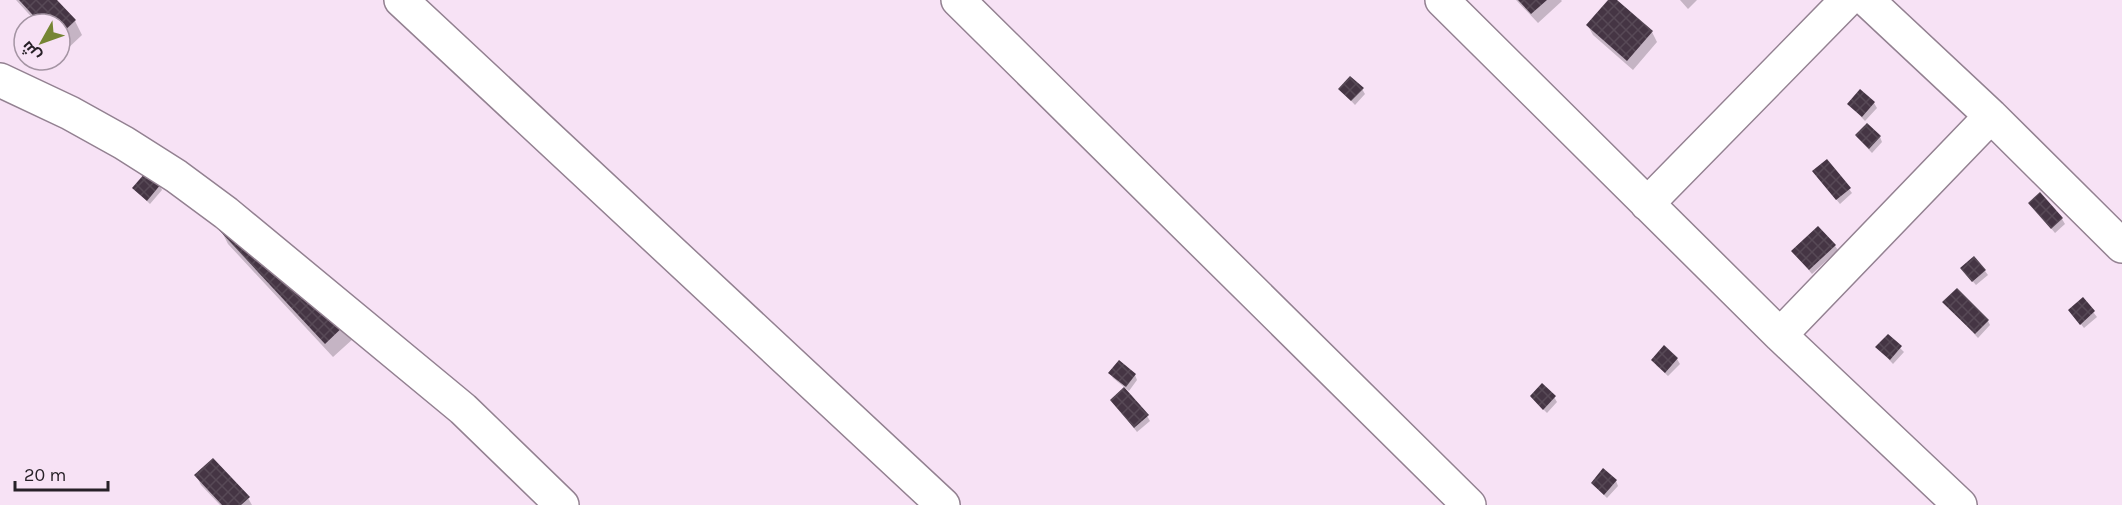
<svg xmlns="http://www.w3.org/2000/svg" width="2122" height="505" font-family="Karla,Cairo,sans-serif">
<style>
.shadow{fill:#0003}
.building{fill:url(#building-cross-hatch)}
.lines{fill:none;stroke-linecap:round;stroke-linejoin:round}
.minor-casing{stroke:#938191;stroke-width:36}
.minor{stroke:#fff;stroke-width:33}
</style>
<defs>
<pattern id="building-cross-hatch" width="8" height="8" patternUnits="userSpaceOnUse" patternTransform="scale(1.5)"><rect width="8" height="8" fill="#453544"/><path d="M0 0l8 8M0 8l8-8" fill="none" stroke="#574956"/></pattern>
</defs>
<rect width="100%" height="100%" fill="#f7e2f5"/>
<path class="shadow" d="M16 0H55L75 21 82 35 64 52 60 48V24H38Z
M1516 0H1561L1562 1 1538 23Z
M1610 0H1614L1652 32 1657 42 1633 70 1593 35 1588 26Z
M1680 0H1697L1688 9Z
M1340 89H1362L1365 94 1355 105Z
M1874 103 1877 108 1865 121 1849 104Z
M1856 136 1880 137 1882 142 1872 153Z
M1817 176 1849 189 1852 193 1840 204Z
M160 185 162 190 150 204 134 189Z
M2030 203 2062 219 2065 224 2055 233Z
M221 230 354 338 333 357 228 244Z
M1835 246 1838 250 1812 274 1793 251Z
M1985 271 1988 275 1976 285 1965 273Z
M2083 299 2097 317 2084 328 2070 311Z
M1944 302 1988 321 1990 325 1978 338Z
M1888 336 1904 352 1893 364 1877 347Z
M1677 359 1680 364 1668 376 1656 365Z
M1110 373 1135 375 1137 380 1129 391 1113 378Z
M1531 397H1554L1557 402 1547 413Z
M1112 401 1147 416 1150 421 1137 432Z
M196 475 248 498 252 505H220L201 485Z
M1616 481 1618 486 1607 498 1592 483Z"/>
<path class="building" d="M19 0H57L76 20 60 35V24H41Z
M1518 0H1547L1531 14Z
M1608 0H1617L1653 31 1627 61 1586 25Z
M1350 76 1364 88 1351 101 1338 89Z
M1860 89 1875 102 1862 117 1847 104Z
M1867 123 1881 136 1869 149 1855 135Z
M1827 159 1851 188 1836 200 1812 171Z
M146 172 161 184 147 201 132 188Z
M2040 192 2063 218 2051 229 2028 203Z
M241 209 347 323 325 344 219 230Z
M1818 226 1836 245 1809 270 1791 251Z
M1974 256 1986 270 1972 282 1960 268Z
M1957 288 1989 320 1975 334 1942 302Z
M2083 297 2095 311 2080 325 2068 310Z
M1888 334 1902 346 1890 360 1875 347Z
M1664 345 1678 358 1665 373 1651 360Z
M1119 360 1136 374 1126 387 1108 373Z
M1542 383 1556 396 1543 410 1530 396Z
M1124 387 1149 415 1134 428 1110 400Z
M213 458 250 497 241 505H222L194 475Z
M1603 468 1617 480 1604 495 1591 483Z"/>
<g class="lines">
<defs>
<path id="minor" d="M401 0 943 505
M958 0 1469 505
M1442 0 1780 335 1960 505
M1867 0 1991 116 2122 246
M0 80 70 113 124 143 176 176 226 213 463 409 562 505
M1647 204 1847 0
M1780 335 1991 116"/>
</defs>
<use href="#minor" class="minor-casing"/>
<use href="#minor" class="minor"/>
</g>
<g transform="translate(42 42) rotate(230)"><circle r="28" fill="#f7e2f5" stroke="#a494a3" stroke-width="1.5"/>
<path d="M0-4.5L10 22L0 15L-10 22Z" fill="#758534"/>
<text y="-9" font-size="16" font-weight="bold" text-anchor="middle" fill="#272027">ش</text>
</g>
<path d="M15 481v9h93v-9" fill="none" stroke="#272027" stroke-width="3"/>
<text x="24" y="481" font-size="18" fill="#272027" stroke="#f7e2f5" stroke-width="4.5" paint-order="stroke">20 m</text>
</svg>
